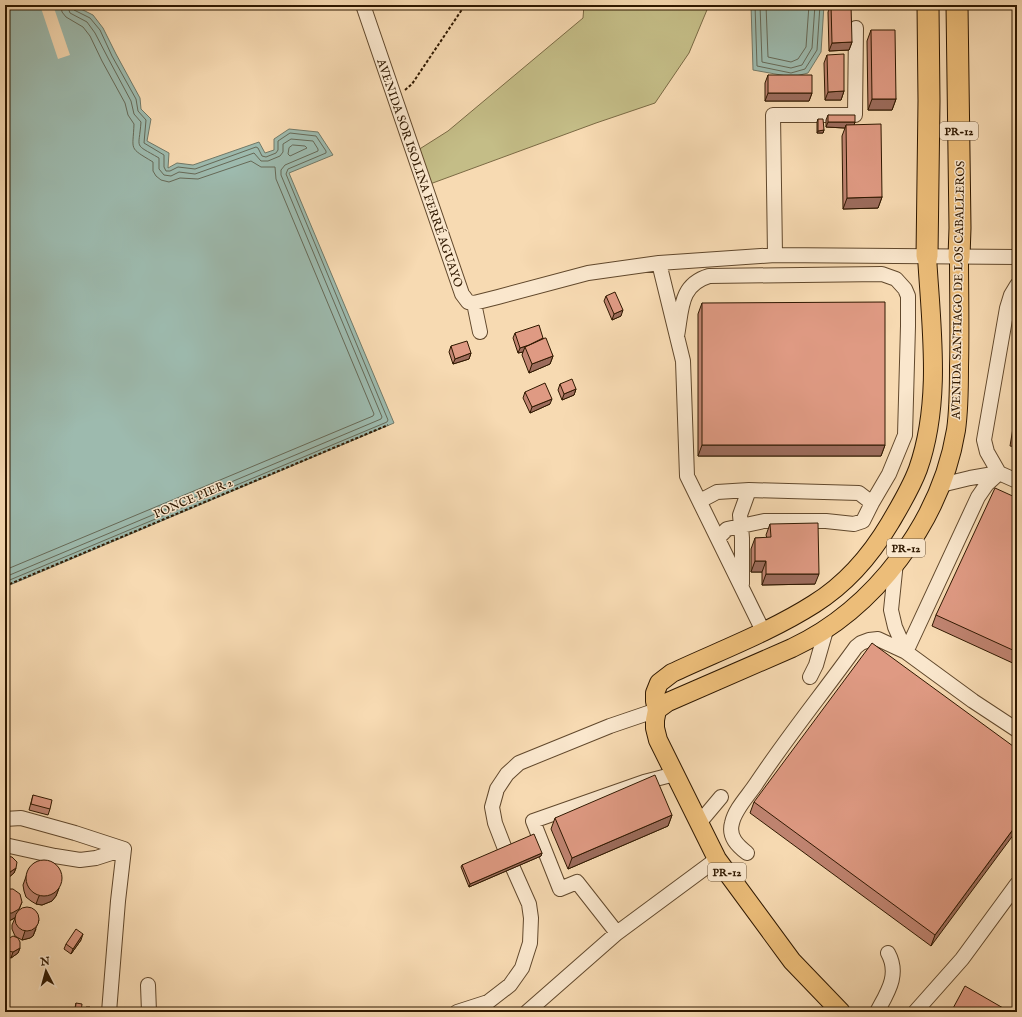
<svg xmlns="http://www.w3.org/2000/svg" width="1022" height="1017" font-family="'IM FELL English',serif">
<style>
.green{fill:#c4bd87;stroke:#7a6a44}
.water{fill:#9dbaae;stroke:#717968}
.pier{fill:#f7dab2}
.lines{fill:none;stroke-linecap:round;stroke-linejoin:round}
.shore{stroke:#666957;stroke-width:1}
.minor-casing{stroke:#61482c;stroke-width:16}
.major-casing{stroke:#2f1800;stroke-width:20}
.highway-casing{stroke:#2f1800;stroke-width:23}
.path{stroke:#2f1800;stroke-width:2;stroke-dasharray:3 2;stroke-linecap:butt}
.minor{stroke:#fae7cd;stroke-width:14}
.major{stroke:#ecbd79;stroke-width:18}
.highway{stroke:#ecbd79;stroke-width:21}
.wall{fill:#c08471;stroke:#2f1800}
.shaded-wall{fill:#9c6c5c;stroke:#2f1800}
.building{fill:#df9a83;stroke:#2f1800}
.labels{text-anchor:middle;stroke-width:3;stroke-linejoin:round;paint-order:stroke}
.shield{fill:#fae7cd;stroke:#6c563e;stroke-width:1}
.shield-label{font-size:11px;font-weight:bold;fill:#2f1800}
.street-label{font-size:12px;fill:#2f1800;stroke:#fae7cd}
</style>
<rect width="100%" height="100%" fill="#f7dab2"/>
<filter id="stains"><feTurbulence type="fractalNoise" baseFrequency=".005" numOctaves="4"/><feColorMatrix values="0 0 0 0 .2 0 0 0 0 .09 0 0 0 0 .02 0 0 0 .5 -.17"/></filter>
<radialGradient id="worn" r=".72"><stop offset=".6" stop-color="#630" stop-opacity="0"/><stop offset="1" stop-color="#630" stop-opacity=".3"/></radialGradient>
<path class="green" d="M584 5H709L689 53 655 103 596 123 430 184 418 150 448 131 583 18Z"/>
<path class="water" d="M5 5H73L93 15 103 28 116 54 140 98 141 109 151 119 147 141 169 153 168 168 177 163 193 165 259 142 265 153 274 150V139L289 129 318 132 333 155 289 173 394 423 5 587Z
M751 5H824L821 52 808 73 792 77 753 70Z"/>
<path class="pier" d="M40 5H53L70 55 58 59Z"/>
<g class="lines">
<path class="shore" d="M755 5 757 66 791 73 805 69 817 50 820 5
M760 5 762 62 791 68 802 65 812 48 815 5
M766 5 768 57 791 62 798 59 806 47 809 5
M293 145 305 146 307 148 290 156 288 154 289 148Z
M5 570 373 416 374 414 276 179 275 167H261L251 161 198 179 180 178 169 182 161 180 156 176 153 171V162C128 147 133 151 134 124L128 115 125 103 102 61 90 36 83 27 66 17 62 12 61 5
M5 577 381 419 382 417 281 175V170L285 165 318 151V149L313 141 291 139 283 144V152L280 156 268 161H261L254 153 195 174 179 172 171 176 164 175 159 169V158C133 143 139 150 141 122L134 114 131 101 108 58 95 33 87 22 70 13 67 5
M5 582 387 422 388 420 286 174 288 169 326 153V151L316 136 290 133 278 141V150L276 153 266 157 262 156 258 148 256 147 195 169 178 167 170 171H166L164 167V155L144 143 146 120 138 111 136 99 112 56 100 30 90 18 74 10 72 5"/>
<defs>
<path id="minor" d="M363 5 462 294 468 302 474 303 498 297 588 273 659 263 775 255 1017 257
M775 255 773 115H855L856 28
M659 263 683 361 687 476 763 631
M474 303 480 332
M677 336C682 310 679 285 709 276L882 274 896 279 905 289 908 296V326L905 435 889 474 872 503 859 493 749 490 717 492 700 501
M941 485 970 478 999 473 1017 481
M718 538 727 529 764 521H826L854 524 863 521 872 503
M896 562 891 610 895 627 906 652
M742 584V538L740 515 749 490
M906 652 978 497 987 484 999 473 987 452 984 440 1007 308 1011 295 1017 285
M810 677 816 665 826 630
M5 819 21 818 75 833 124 849
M700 822 721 797
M5 845 55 856 80 860 96 858 124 849
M505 849 495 823 492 807 497 789 507 774 519 763 610 726 657 710
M747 853C738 846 728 837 732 823 735 809 748 796 756 784 787 737 823 693 856 647L861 643 869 640 878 639 906 652 973 701 1017 730
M617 933 577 882 560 889 533 821 644 782 675 774
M148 985 149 1012
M109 1012 118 901 124 849
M457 1012 488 1002 510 985 522 968 530 943 531 918 529 904 513 868
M527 1012 617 933 717 859
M877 1012C887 993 900 975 888 953
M915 1012 962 959 1017 884"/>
<path id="major" d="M657 710 668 702 792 648C875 609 941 521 956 430 959 409 959 388 959 367 960 330 959 294 959 257
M841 1012 792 961 717 859 658 740 655 728V720L657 710 655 701V693L659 683 672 673C719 651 770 632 814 604 846 584 871 555 890 523 900 506 911 488 918 469 942 401 931 326 927 256"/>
<path id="highway" d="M957 5 960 228 959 257
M927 256 929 101 928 5"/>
</defs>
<use href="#minor" class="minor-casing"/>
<use href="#major" class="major-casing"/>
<use href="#highway" class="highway-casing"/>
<path class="path" d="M405 90 412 84 465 5
M5 586 388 425"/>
<use href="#minor" class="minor"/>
<use href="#major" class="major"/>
<use href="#highway" class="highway"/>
</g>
<path class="wall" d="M831 5 852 42 849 50 829 51 828 12Z
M871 30 896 99 892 110H868L867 41Z
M827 55 844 91 841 100H825L824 63Z
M768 75 812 93 809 101H765V83Z
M828 115 855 122 854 125 882 197 878 208 843 209 842 136 845 128 826 127V120Z
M818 119 824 130 823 133H817V122Z
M606 296 621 316 612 320 604 301Z
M702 303 885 445 881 456H698V314Z
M515 333 543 338 553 356 550 364 529 373 522 355 523 352 518 353 513 338Z
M451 346 471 353 469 359 453 364 449 352Z
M560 384 576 389 574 395 562 400 558 390Z
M525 392 550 404 530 413 523 398Z
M1017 404V447L1010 446Z
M1017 498V665L932 626 936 615Z
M770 524 815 584 762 585V572H751V549L755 538H767L766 535Z
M1017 749 931 946 750 813 754 802Z
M33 795 50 809 48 815 29 810Z
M672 815 668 826 568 869 551 829 555 818Z
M542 853 541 856 469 887 461 867 462 865Z
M5 857 16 868 14 873 8 878 5 877Z
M28 871 59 888 56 896 52 901 42 905 36 904 31 901 26 897 24 891 23 885Z
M5 891 18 913 36 929 33 936 30 938 22 940 15 936 12 929V925L15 918 9 921H5Z
M81 940 71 954 64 949 66 944Z
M5 942 20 948 18 953 11 958 6 957 5 954Z
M76 1003 81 1012H74Z"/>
<path class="shaded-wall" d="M852 42 849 50 829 51 832 43Z
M844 91 841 100H825L828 92Z
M768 93H812L809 101H765Z
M872 99H896L892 110H868Z
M828 122H855L853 128 846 125 845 128 826 127Z
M824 130 823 133H817L818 131Z
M882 197 878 208 843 209 847 198Z
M623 310 621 316 612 320 614 314Z
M544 340 525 347 523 352 518 353 520 348Z
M471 353 469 359 453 364 455 359Z
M553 356 550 364 529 373 532 364Z
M576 389 574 395 562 400 564 394Z
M552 399 550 404 530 413 532 407Z
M702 445H885L881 456H698Z
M755 561H766L762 572H751Z
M766 574H819L815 584 762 585Z
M672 815 668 826 568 869 572 858Z
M1017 824V830L931 946 935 935Z
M542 853 541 856 469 887 470 884Z
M16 868 14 873 8 878 10 872Z
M59 888 56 896 52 901 42 905 36 904 39 896Z
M22 902 16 917 9 921H5L8 913Z
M39 920 33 936 30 938 22 940 25 931Z
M83 934 81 940 71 954 73 949Z
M20 948 18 953 11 958 13 952Z"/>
<path class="building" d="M831 5H851L852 42 832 43Z
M871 30H895L896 99H872Z
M844 54V91L828 92 827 55Z
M768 75H812V93H768Z
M828 115H855V122H828Z
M818 119H823L824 130 818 131Z
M881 124 882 197 847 198 846 125Z
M615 292 623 310 614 314 606 296Z
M885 302V445H702V303Z
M539 325 543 338 529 345 520 348 515 333Z
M545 338H546L553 356 532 364 525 347Z
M467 341 471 353 455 359 451 346Z
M572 379 576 389 564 394 560 384Z
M545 383 552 399 532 407 525 392Z
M1017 416V436L1014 435Z
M995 488 1017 498V652L936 615Z
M818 523 819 574H766V561H755V538L771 537 770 524Z
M872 643 1017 749V824L935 935 754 802Z
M655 775 672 815 572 858 555 818Z
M33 795 52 800 50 809 31 804Z
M534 834 542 853 470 884 462 865Z
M6 856 12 857 17 862 16 868 10 872 5 871V857Z
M26 878a18 18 0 1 1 36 0a18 18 0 1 1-36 0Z
M10 889H13L20 894 22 902 19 909 12 913H8L5 911V891Z
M15 919a12 12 0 1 1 24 0a12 12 0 1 1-24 0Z
M5 929 7 935 5 940Z
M76 929 83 934 73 949 66 944Z
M13 936 18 938 20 942V948L13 952 8 951 5 946 6 940Z
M965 986 1010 1012H951Z
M76 1003 82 1004 81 1012H75Z
M86 1007H90V1012H85Z"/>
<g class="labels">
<g class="shield">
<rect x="940" y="122" width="38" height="18" rx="3"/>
<rect x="887" y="539" width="38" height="18" rx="3"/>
<rect x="708" y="863" width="38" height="18" rx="3"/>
</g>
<g class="shield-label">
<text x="959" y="135">PR-12</text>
<text x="906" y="552">PR-12</text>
<text x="727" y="876">PR-12</text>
</g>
<g class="street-label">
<text transform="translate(420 173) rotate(71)" y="4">AVENIDA SOR ISOLINA FERRÉ AGUAYO</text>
<text transform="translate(958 290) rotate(-89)" y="4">AVENIDA SANTIAGO DE LOS CABALLEROS</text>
<text transform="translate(193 498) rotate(-23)" y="4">PONCE PIER 2</text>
</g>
</g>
<rect width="1022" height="1017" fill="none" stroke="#f7dab2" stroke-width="20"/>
<rect x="6" y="6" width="1010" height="1005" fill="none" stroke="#2f1800" stroke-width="2"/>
<rect x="10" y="10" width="1002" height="997" fill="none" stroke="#2f1800"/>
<g transform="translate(46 971) rotate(354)" stroke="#fae7cd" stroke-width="3" paint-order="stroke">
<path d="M0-3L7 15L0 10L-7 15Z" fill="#2f1800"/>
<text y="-6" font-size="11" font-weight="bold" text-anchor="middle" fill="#2f1800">N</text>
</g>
<rect width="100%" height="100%" filter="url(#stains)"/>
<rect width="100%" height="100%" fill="url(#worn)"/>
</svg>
